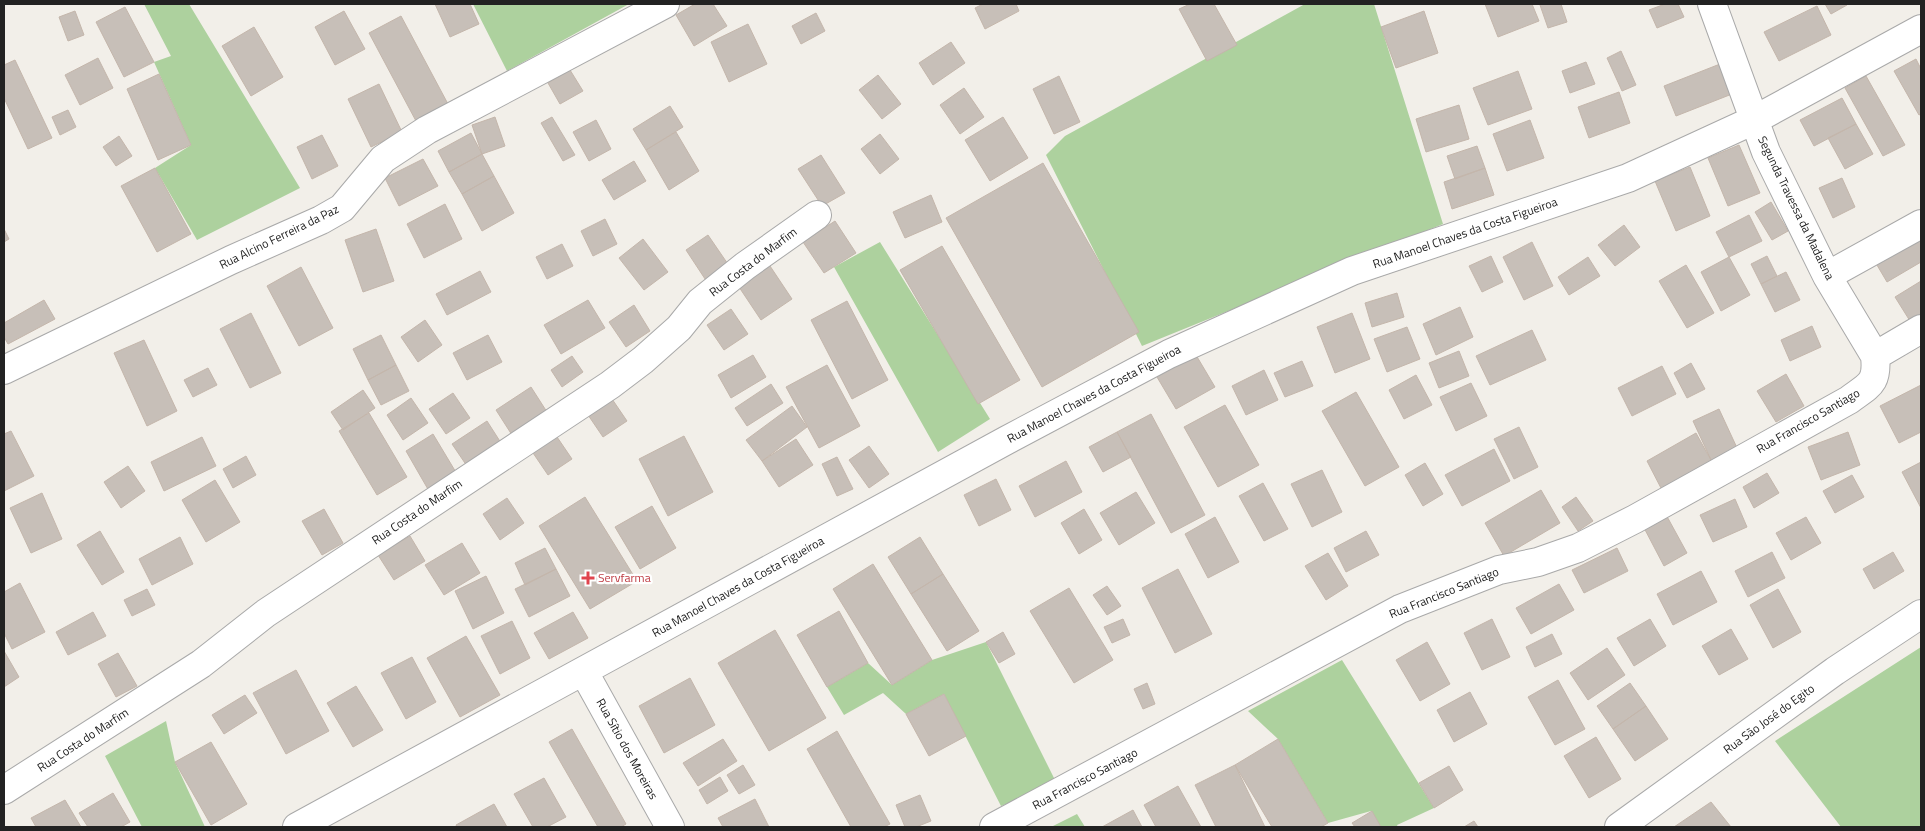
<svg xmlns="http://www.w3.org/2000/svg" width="1925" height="831" font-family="'Titillium Web',sans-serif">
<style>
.forest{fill:#add19e}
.building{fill:#c7bfb8;stroke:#c4b6ab}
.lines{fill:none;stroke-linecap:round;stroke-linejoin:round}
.street-casing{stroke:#a9a9a9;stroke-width:30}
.street{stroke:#fff;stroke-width:28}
.health-dot{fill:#e0444e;stroke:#fff;stroke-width:2}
.labels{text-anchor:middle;stroke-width:4.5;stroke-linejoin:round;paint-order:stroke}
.street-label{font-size:12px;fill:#222;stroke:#fff}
.health-label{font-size:12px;fill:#be3a42;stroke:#fff;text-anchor:start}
</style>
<rect width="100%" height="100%" fill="#f2efe9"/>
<path class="forest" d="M144 4H189L300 188 197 240 155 168 191 145 154 62 171 56Z
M473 4H629L507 71Z
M1305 4H1374L1443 224 1142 346 1046 155 1065 136Z
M880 242 990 419 938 452 834 267Z
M986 642 1057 784 1001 806 944 694 906 714 883 693 844 715 827 687 868 663 892 685 932 660Z
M1921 647V827H1841L1775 741Z
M1342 660 1434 808 1397 825 1398 827H1380L1371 811 1328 823 1278 739 1248 711Z
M166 721 175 762 205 827H142L105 756Z
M1077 814 1085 827H1051Z"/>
<path class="building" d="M435 4H470L479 24 450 37Z
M695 4H713L727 26 694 46 676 15Z
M983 4H1016L1019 11 985 29 975 8Z
M1190 4H1214L1237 45 1207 61 1179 9Z
M1485 4H1532L1539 21 1498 37Z
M1543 4H1561L1567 22 1548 28 1540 5Z
M1665 4H1678L1684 17 1657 28 1649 10Z
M1825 4H1846L1847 5 1831 14Z
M1817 6 1831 35 1779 61 1764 32Z
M125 7 154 62 124 77 96 22Z
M75 11 84 35 68 41 59 17Z
M344 11 365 49 335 65 315 27Z
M1424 11 1438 53 1396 68 1381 27Z
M816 13 825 31 801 44 792 26Z
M401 16 448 104 416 121 369 33Z
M748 24 767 64 729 82 711 42Z
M254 27 283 77 251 96 222 46Z
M951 42 965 63 933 85 919 63Z
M1621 51 1636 85 1622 91 1607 58Z
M98 58 113 88 80 105 65 75Z
M1916 59 1921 69V114L1919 115 1894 71Z
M15 60 52 138 28 149 4 98V65Z
M1586 62 1595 84 1570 93 1562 71Z
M1720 64 1732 94 1676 116 1664 86Z
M570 70 583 91 560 104 548 83Z
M1518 71 1532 109 1488 125 1473 88Z
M159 74 191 145 158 160 127 89Z
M878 75 901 104 882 119 859 90Z
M1059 76 1080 122 1054 134 1033 89Z
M1866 76 1905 145 1883 156 1845 88Z
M379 84 402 132 371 147 348 99Z
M964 88 984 117 960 134 940 105Z
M1619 92 1630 123 1589 138 1578 107Z
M1842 98 1856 124 1814 146 1800 120Z
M1459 105 1469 139 1426 152 1416 119Z
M670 106 683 127 646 150 633 129Z
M68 110 76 127 60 135 52 117Z
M495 117 505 146 482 154 472 125Z
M552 117 575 155 563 161 541 123Z
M1003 117 1028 158 990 181 965 140Z
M596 120 611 149 589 161 573 132Z
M1530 120 1544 158 1507 171 1493 134Z
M1856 124 1873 154 1845 169 1828 138Z
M676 132 699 171 669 190 646 150Z
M471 133 482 154 449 172 438 151Z
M880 134 899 159 880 174 861 149Z
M322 135 338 166 312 179 297 147Z
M119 136 132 156 116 166 103 147Z
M1739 145 1760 193 1728 206 1708 158Z
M1477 146 1485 168 1455 179 1447 156Z
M482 154 494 176 462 194 449 172Z
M821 155 845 193 822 206 798 169Z
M423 159 438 186 399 206 385 178Z
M634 161 646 181 614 200 602 180Z
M1043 163 1139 332 1042 387 946 218Z
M1690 167 1710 216 1676 231 1655 181Z
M155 168 191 234 157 252 121 186Z
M1485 168 1494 195 1452 209 1444 182Z
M494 176 514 213 482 231 462 194Z
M1842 178 1855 207 1833 218 1819 188Z
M931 195 942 222 905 238 893 212Z
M1771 202 1788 231 1772 240 1755 212Z
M445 204 462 239 424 258 407 224Z
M1749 215 1762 241 1729 257 1716 232Z
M605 219 617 244 593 256 581 231Z
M835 221 856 253 824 273 803 242Z
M1624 225 1640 247 1615 266 1598 245Z
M4 229 9 239 4 242Z
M376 229 394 281 363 292 345 240Z
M1921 233V262L1887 282 1874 260Z
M708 235 732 270 709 285 686 250Z
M643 239 668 272 644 290 619 258Z
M1532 242 1553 286 1524 300 1503 257Z
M562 244 573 266 547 279 536 257Z
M942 246 1020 380 978 404 900 270Z
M1491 256 1503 282 1482 292 1469 266Z
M1767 256 1777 276 1761 284 1751 264Z
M1588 257 1600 276 1569 295 1558 277Z
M1729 257 1750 295 1721 311 1701 272Z
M1686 265 1714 313 1687 328 1659 281Z
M770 266 792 299 761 320 739 287Z
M301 267 333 328 299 346 267 286Z
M480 271 491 292 447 315 436 294Z
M1786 272 1800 300 1775 312 1761 284Z
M1921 281V314L1910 321 1895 297Z
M1397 293 1404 317 1372 327 1365 303Z
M44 300 55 319 8 344 4 337V323Z
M588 300 605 328 561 354 544 325Z
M847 301 888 380 852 399 811 320Z
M634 305 650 331 626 347 609 322Z
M1460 307 1473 337 1436 355 1423 324Z
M731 309 748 334 724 350 707 325Z
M251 313 281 373 250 388 220 329Z
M1352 313 1370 359 1335 373 1317 327Z
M425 320 442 345 418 362 401 337Z
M1812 326 1821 347 1790 361 1781 340Z
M1407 327 1420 359 1387 372 1374 339Z
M1532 330 1546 360 1490 385 1476 356Z
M381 335 396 365 368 380 353 349Z
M488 335 502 362 467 380 453 353Z
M144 340 177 411 147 426 114 353Z
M1193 350 1215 387 1176 409 1154 372Z
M1459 351 1469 376 1439 388 1429 363Z
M753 355 766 377 731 398 718 375Z
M572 356 583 372 562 387 551 370Z
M1302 361 1313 386 1285 397 1274 373Z
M1691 363 1705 389 1687 398 1674 373Z
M396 365 409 391 381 405 368 380Z
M827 365 860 426 819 448 786 387Z
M1662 366 1676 394 1632 416 1618 388Z
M208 368 217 385 193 397 184 380Z
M1264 370 1278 400 1246 415 1232 386Z
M1786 374 1804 406 1776 422 1757 391Z
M1416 375 1432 405 1404 419 1389 390Z
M1471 383 1487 416 1456 431 1440 397Z
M771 384 783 403 747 426 735 408Z
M1921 385V432L1899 443 1880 406Z
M531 387 547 412 512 435 496 410Z
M363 390 375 408 343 430 331 412Z
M1356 392 1399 467 1365 486 1322 411Z
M453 393 470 418 446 434 429 409Z
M610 396 627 421 603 437 586 412Z
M411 398 428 423 403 440 387 415Z
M1225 405 1259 465 1218 487 1184 427Z
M792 406 807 427 762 461 746 440Z
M1719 409 1738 450 1712 462 1693 421Z
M369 413 407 477 377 495 339 431Z
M1151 414 1205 515 1171 533 1117 432Z
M487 421 503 446 469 469 452 444Z
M1519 427 1538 467 1514 479 1494 439Z
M11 431 34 476 4 491V434Z
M1117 432 1131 457 1103 472 1089 447Z
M1848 432 1860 465 1821 480 1808 447Z
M1696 433 1712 462 1662 490 1647 461Z
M433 434 457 474 429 491 406 451Z
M555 434 572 459 548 475 531 450Z
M684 436 713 492 668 516 639 459Z
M202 437 216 466 164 491 151 462Z
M796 439 813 465 779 487 762 461Z
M869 446 889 474 869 488 849 460Z
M1494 449 1510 481 1462 506 1445 475Z
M246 456 256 475 233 488 223 469Z
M837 457 853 489 837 496 822 464Z
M1066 461 1082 492 1035 517 1019 486Z
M1921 462V508L1902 472Z
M1425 463 1443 494 1423 506 1405 475Z
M128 466 145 491 121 508 104 482Z
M1322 470 1342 512 1312 527 1291 484Z
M1767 473 1779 493 1754 508 1743 487Z
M1852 475 1864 497 1835 513 1823 491Z
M996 479 1011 510 979 526 964 495Z
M215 480 240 522 206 542 182 500Z
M1263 483 1288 529 1264 541 1239 496Z
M1541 490 1560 523 1504 556 1485 523Z
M1136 492 1155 523 1119 545 1100 513Z
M42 493 62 539 31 553 10 508Z
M585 497 637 581 590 609 539 526Z
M1576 497 1593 521 1578 531 1562 507Z
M507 498 524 523 500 540 483 514Z
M1735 499 1747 527 1713 542 1700 515Z
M652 506 676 548 640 569 615 527Z
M324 509 343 543 322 555 302 521Z
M1084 509 1102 540 1079 554 1061 523Z
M1664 511 1687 553 1664 566 1642 524Z
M1215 517 1239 562 1208 578 1185 534Z
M1806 517 1821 543 1791 560 1776 533Z
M100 531 124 572 102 585 77 545Z
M1366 531 1379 555 1346 572 1334 548Z
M410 536 425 561 394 580 378 555Z
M180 537 193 564 152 585 139 559Z
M920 537 943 574 911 594 888 557Z
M462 543 480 573 444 595 425 565Z
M545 548 556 569 525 585 515 563Z
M1617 548 1628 571 1584 593 1572 570Z
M1772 552 1785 578 1748 597 1735 571Z
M1893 552 1904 571 1874 589 1863 569Z
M1328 553 1348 586 1326 600 1305 566Z
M873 564 932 660 892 685 833 589Z
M556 569 570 596 529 617 515 589Z
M1178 569 1212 634 1175 653 1142 588Z
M1701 571 1717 602 1673 625 1657 594Z
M943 574 979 631 947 651 911 594Z
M486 576 504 613 473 629 455 591Z
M20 583 45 632 12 649 4 633V592Z
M1559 584 1574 610 1531 634 1516 608Z
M1107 586 1121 606 1107 615 1093 595Z
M1069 588 1113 660 1074 683 1030 611Z
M147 589 155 605 132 616 124 600Z
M1778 589 1801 632 1773 648 1750 605Z
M839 611 868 663 827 687 797 635Z
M93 612 106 636 68 655 56 632Z
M573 612 588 638 549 659 534 633Z
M1123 619 1130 635 1112 643 1104 627Z
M1492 619 1510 657 1482 670 1464 633Z
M1650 619 1666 646 1634 666 1617 638Z
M512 621 530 658 500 674 481 636Z
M1731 629 1748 659 1719 675 1702 646Z
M775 630 826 718 769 751 718 663Z
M1003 632 1015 654 999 663 986 642Z
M1552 634 1562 654 1535 667 1526 647Z
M466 636 500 695 460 717 427 658Z
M1427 642 1450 684 1420 701 1396 660Z
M1607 648 1625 675 1588 700 1570 673Z
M4 651 19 677 4 687Z
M118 653 137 686 116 697 98 664Z
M412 657 436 702 406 719 381 673Z
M296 670 329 731 286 754 253 693Z
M690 678 715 725 664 753 639 706Z
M1558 680 1585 729 1555 745 1528 697Z
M1147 683 1155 704 1143 709 1134 689Z
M1630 683 1646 706 1613 729 1597 706Z
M356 686 383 730 353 747 327 703Z
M1470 692 1487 724 1454 742 1437 710Z
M944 694 966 736 929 756 906 714Z
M245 695 257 713 224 734 212 715Z
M1646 706 1668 739 1635 761 1613 729Z
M572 729 626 824 621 827H598L549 742Z
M837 731 890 824 884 827H851L807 749Z
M1596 737 1621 779 1589 798 1564 756Z
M723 739 737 761 698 786 683 763Z
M1278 739 1328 823 1321 827H1272L1235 765Z
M211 742 247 804 211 825 175 762Z
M743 765 755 785 739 794 727 775Z
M1235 765 1265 827H1216L1195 785Z
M1449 766 1463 790 1434 808 1419 783Z
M720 777 728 791 707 804 699 790Z
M544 778 566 817 547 827H533L514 794Z
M1178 786 1201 827H1156L1144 805Z
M113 793 130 822 121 827H88L79 813Z
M920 795 931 821 916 827H905L896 805Z
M755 799 769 827H723L718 818Z
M65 800 81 827H36L31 818Z
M1711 802 1731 827H1674Z
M494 804 507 827H457L456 825Z
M1133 810 1142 827H1102Z
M1372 811 1381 827H1355L1352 823Z
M1474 821 1478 827H1464Z"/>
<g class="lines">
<defs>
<path id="street" d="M1712 4 1766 152 1827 276 1875 356 1921 329
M1827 276 1921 224
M4 370 231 260 321 220 342 208 383 159 427 130 665 4
M584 672 670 827
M4 790 201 664 266 613 610 385 643 360 679 328 700 302 745 266 817 215
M297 827 1007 440 1169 354 1352 271 1628 178 1754 120 1921 29
M994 827 1400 609 1499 570 1538 562 1578 548 1635 519 1849 400C1869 385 1878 384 1875 356
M1619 827 1835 671 1921 614"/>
</defs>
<use href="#street" class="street-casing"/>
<use href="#street" class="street"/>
</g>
<path class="health-dot" d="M585.5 570.5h5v5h5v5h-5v5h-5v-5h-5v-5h5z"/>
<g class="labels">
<g class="street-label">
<text transform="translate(1796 208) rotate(64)" y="4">Segunda Travessa da Madalena</text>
<text transform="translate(1465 233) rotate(-19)" y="4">Rua Manoel Chaves da Costa Figueiroa</text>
<text transform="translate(279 237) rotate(-26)" y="4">Rua Alcino Ferreira da Paz</text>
<text transform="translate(753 262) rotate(-37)" y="4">Rua Costa do Marfim</text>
<text transform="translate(1094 394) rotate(-28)" y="4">Rua Manoel Chaves da Costa Figueiroa</text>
<text transform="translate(1808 421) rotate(-30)" y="4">Rua Francisco Santiago</text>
<text transform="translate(417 512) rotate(-34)" y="4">Rua Costa do Marfim</text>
<text transform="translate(738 587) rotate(-29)" y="4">Rua Manoel Chaves da Costa Figueiroa</text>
<text transform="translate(1444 593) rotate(-22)" y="4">Rua Francisco Santiago</text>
<text transform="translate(1769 719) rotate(-36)" y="4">Rua São José do Egito</text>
<text transform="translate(83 740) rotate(-33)" y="4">Rua Costa do Marfim</text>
<text transform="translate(627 749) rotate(61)" y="4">Rua Sítio dos Moreiras</text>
<text transform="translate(1085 779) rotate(-28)" y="4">Rua Francisco Santiago</text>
</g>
<g class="health-label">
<text x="598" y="582">Servfarma</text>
</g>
</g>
<rect width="1925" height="831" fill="none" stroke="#222222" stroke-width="10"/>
</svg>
